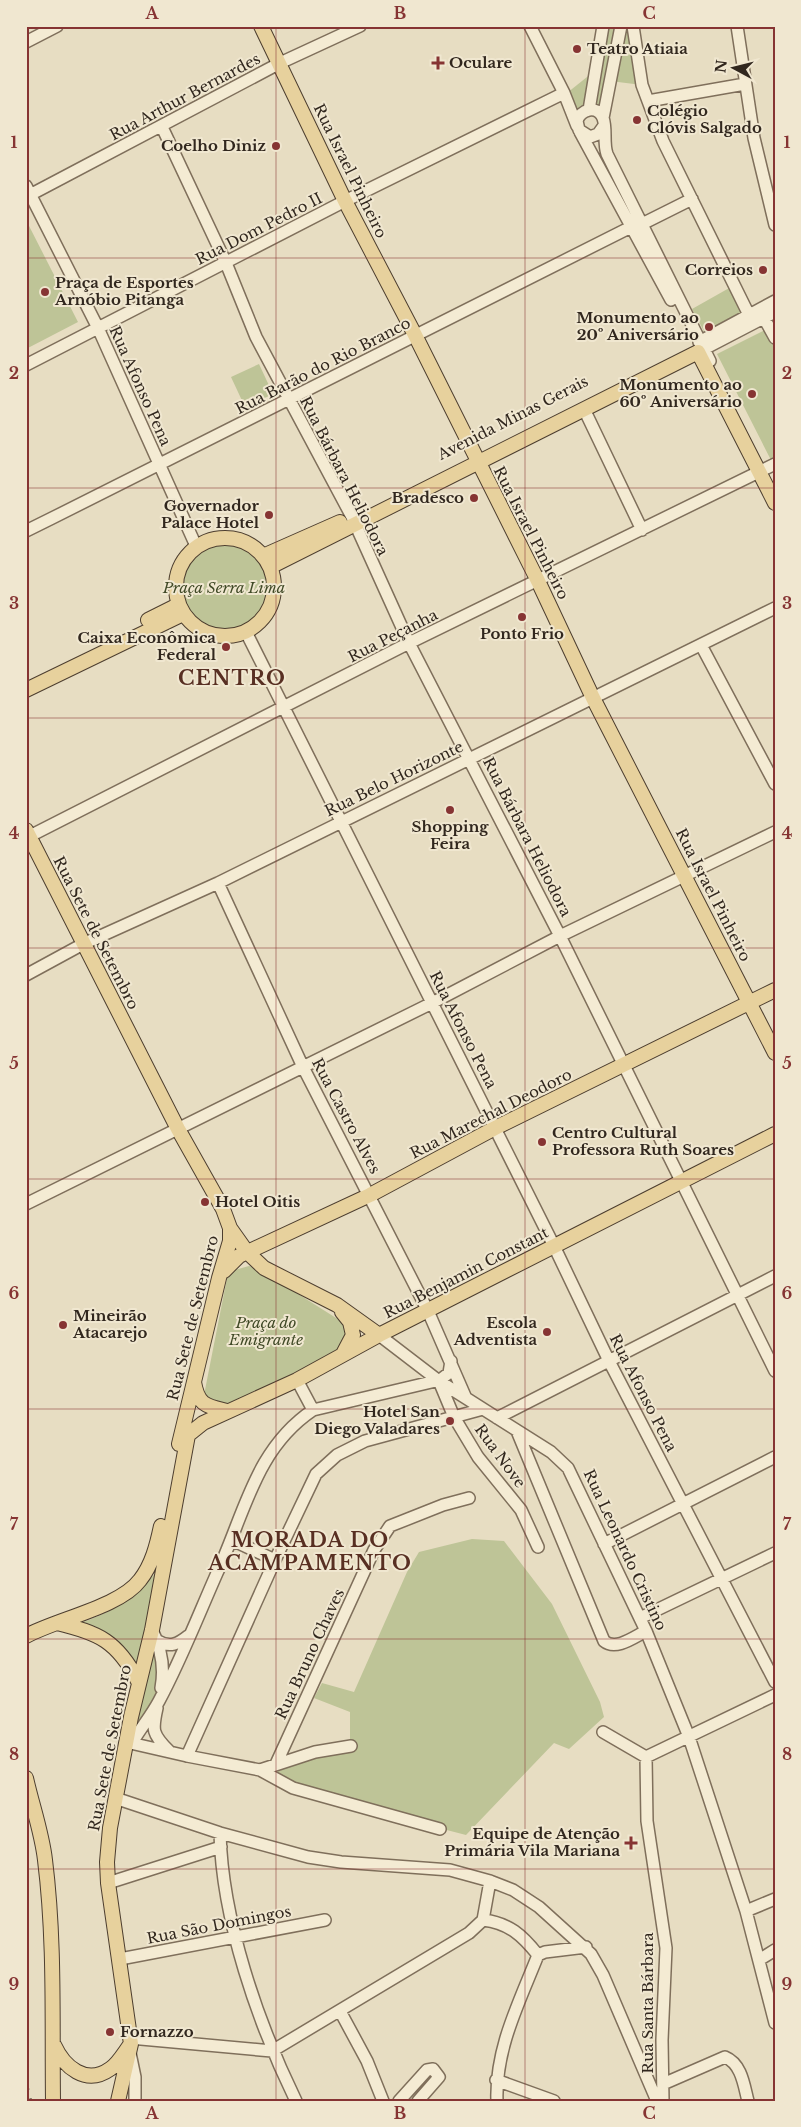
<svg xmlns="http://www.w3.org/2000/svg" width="801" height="2127" font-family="'Libre Baskerville',serif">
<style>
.green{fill:#bec497}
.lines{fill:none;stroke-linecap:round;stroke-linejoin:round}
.minor-casing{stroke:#7f6f5b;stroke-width:14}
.major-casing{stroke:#4d3e2f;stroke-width:16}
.minor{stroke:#f4ebd3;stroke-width:11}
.major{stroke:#e7d19d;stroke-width:14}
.rail{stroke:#31271e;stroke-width:2.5;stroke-dasharray:9 9;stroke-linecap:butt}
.grid{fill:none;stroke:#863433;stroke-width:1;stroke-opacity:0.55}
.poi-dot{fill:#863433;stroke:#f0e7d0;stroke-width:2}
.labels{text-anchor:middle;stroke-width:4;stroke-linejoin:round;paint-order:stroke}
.poi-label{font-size:15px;font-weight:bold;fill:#31271e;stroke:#f0e7d0;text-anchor:end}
.street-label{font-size:15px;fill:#31271e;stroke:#f0e7d0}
.park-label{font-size:15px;font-style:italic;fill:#414a27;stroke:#f0e7d0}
.district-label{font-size:20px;font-weight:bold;letter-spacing:1px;fill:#582f22;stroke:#f0e7d0}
.neatline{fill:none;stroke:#863433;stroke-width:2}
.grid-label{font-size:16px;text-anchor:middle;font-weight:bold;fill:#863433}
</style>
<rect width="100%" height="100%" fill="#e7ddc2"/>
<path class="green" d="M603 26H633L642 85 610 81 603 118 593 110Z
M592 73 587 109 578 115 567 93Z
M26 220 78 322 26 349Z
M731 287 745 313 706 335 692 309Z
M769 328 775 340V463L773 464 717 354Z
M259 364 273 394 245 407 231 377Z
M181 588a43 43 0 1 1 86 0a43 43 0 1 1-86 0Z
M249 1266 257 1268 344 1323 349 1337 341 1347 329 1356 231 1405 222 1407 204 1395 205 1390 227 1278 231 1271Z
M472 1539 504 1541 552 1604 600 1702 604 1717 569 1749 554 1743 466 1835 323 1798 274 1773 303 1761 350 1751V1712L314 1698 322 1683 354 1692 407 1572 419 1552Z
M157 1571 138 1670 77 1624C110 1614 136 1597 157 1571Z
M153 1645C159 1660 162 1688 155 1703 150 1713 140 1722 134 1731Z"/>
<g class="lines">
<defs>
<path id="minor" d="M530 26 564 93 577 126
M633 26 642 85 663 141 749 315
M737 26 754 138 775 225
M26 42 57 26
M648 101 745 84
M589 110 603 26
M603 118 621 26
M162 127 226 263 256 337 352 517 409 643 560 936 775 1371
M603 127 598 134 590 137 579 130 577 121C580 110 597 104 603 118 607 129 603 143 607 154L710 361
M580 132 671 300
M26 186 98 328 196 546
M26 197 280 63 360 26
M642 224 692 199
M764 318 775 338
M699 342 775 301
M698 352 775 312
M26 365 343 202 564 93
M584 409 642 530
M26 531C229 431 430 327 633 226
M246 632 554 1246 609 1361 775 1682
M701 645 775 784
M26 838 409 643 775 464
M218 883 303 1067 428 1311 465 1396
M26 975 83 944 218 883 775 608
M26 1204 432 1003 560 936 775 832
M379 1335 439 1381 551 1452 568 1468 646 1631 689 1737 746 1911 775 2023
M297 1380 313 1410
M439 1381 454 1417 478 1457 521 1510 538 1547
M497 1418 775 1276
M517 1431 604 1641C616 1651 634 1637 646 1631
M232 1540 275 1560
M604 1544 775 1457
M640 1618 775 1553
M152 1630C161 1648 165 1667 161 1688
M158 1641C170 1648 178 1644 188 1636
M157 1708C152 1730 152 1734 169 1751
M603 1732 646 1757
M126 1742 187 1756 260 1770 315 1752 351 1746
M132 1743C140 1729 151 1716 159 1701 181 1660 198 1616 217 1573 245 1513 255 1449 313 1410L440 1380 449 1373 451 1361
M187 1756 275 1560 316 1474 337 1455 365 1441 483 1409
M646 1757 647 1821 666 1948 662 2040 663 2101
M646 1757 775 1695
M276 1764 374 1550 390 1526 443 1505 469 1498
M260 1770 293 1788 440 1829
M115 1798 220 1833 308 1857 341 1862 450 1870 490 1881 513 1890 539 1907 591 1954 603 1975 657 2101
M220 1833C222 1920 258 2023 296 2101
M490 1881 483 1920C509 1923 522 1935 538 1955L545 1952 586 1947
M108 1883 221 1847
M746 1911 775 1899
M120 1959 325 1920
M759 1960 775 1950
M340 2011 367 2061 383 2101
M130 2038 272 2051 469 1933 483 1920
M130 2053 135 2077V2101
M496 2080 554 2101
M663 2084 725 2057C742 2064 744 2086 748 2101
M399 2101 427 2070 433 2069 439 2077 418 2101
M497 2101C495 2049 519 2003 538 1955"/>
<path id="major" d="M261 26 345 201 415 335 538 581 593 698 775 1053
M176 587a49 49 0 1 1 98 0a49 49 0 1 1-98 0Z
M263 556 340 522
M270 567 698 352 775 503
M148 620 178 605
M26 690 183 614
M26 830 178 1129 223 1209 230 1228V1241L219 1278 179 1444
M230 1228 247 1252 264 1268 337 1305 379 1335
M224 1271 239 1256 370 1195 495 1128 775 990
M342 1312 350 1322 353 1335 343 1354
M194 1382C198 1406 207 1406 227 1411
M57 1623C99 1633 117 1641 138 1681
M26 1636C57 1619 120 1607 140 1580 152 1565 157 1545 161 1526
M26 1778C32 1805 42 1833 45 1860 55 1940 52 2021 53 2101
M54 2045C64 2067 86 2086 110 2069 118 2064 124 2053 130 2045
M118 2101 131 2044 108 1883 107 1862 110 1828 131 1717 152 1630 188 1435 203 1423 297 1380 379 1335 775 1134"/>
</defs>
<use href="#minor" class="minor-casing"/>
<use href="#major" class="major-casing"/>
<use href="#minor" class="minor"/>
<use href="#major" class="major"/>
<path class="rail" d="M26 2081 31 2101"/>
</g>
<path class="grid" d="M276 26V2101M525 26V2101M26 258H775M26 488H775M26 718H775M26 948H775M26 1179H775M26 1409H775M26 1639H775M26 1869H775"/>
<g class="poi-dot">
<circle cx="577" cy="49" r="5"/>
<path d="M435.5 55.5h5v5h5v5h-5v5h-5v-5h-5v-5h5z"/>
<circle cx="637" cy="120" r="5"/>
<circle cx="276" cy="146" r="5"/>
<circle cx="763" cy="270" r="5"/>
<circle cx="45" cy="292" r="5"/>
<circle cx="709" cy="327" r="5"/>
<circle cx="752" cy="394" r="5"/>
<circle cx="474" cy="498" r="5"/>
<circle cx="269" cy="515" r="5"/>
<circle cx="522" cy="617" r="5"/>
<circle cx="226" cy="647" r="5"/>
<circle cx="450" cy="810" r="5"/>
<circle cx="542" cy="1142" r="5"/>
<circle cx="205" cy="1202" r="5"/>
<circle cx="63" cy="1325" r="5"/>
<circle cx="547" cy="1332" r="5"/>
<circle cx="450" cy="1421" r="5"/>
<path d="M628.5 1835.5h5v5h5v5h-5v5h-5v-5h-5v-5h5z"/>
<circle cx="110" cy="2032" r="5"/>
</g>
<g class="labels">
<g class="poi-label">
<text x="587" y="54" text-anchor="start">Teatro Atiaia</text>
<text x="449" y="68" text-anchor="start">Oculare</text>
<text x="647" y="116" text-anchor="start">Colégio<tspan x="647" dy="17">Clóvis Salgado</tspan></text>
<text x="266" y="151">Coelho Diniz</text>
<text x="753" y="275">Correios</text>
<text x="55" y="288" text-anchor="start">Praça de Esportes<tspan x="55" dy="17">Arnóbio Pitanga</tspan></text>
<text x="699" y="323">Monumento ao<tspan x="699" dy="17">20º Aniversário</tspan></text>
<text x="742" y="390">Monumento ao<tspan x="742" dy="17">60º Aniversário</tspan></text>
<text x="464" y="503">Bradesco</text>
<text x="259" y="511">Governador<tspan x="259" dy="17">Palace Hotel</tspan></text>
<text x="522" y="639" text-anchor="middle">Ponto Frio</text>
<text x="216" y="643">Caixa Econômica<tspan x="216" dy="17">Federal</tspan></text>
<text x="450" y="832" text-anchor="middle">Shopping<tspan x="450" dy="17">Feira</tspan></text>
<text x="552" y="1138" text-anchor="start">Centro Cultural<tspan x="552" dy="17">Professora Ruth Soares</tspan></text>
<text x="215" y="1207" text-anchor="start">Hotel Oitis</text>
<text x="73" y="1321" text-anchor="start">Mineirão<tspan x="73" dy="17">Atacarejo</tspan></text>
<text x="537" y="1328">Escola<tspan x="537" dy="17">Adventista</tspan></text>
<text x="440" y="1417">Hotel San<tspan x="440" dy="17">Diego Valadares</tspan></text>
<text x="620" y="1839">Equipe de Atenção<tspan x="620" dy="17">Primária Vila Mariana</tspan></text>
<text x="120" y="2037" text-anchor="start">Fornazzo</text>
</g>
<g class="street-label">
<text transform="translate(185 97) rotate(-28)" y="5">Rua Arthur Bernardes</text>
<text transform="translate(350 171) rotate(64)" y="5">Rua Israel Pinheiro</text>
<text transform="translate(259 229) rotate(-27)" y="5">Rua Dom Pedro II</text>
<text transform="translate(323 366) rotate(-27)" y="5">Rua Barão do Rio Branco</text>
<text transform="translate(140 386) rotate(66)" y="5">Rua Afonso Pena</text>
<text transform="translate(513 418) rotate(-27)" y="5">Avenida Minas Gerais</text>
<text transform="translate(344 476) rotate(63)" y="5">Rua Bárbara Heliodora</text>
<text transform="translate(531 533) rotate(63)" y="5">Rua Israel Pinheiro</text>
<text transform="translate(393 636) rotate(-27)" y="5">Rua Peçanha</text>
<text transform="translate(394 779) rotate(-26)" y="5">Rua Belo Horizonte</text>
<text transform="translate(527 837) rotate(63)" y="5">Rua Bárbara Heliodora</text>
<text transform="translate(713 895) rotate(63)" y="5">Rua Israel Pinheiro</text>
<text transform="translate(96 933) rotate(63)" y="5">Rua Sete de Setembro</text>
<text transform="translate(463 1030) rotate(63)" y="5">Rua Afonso Pena</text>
<text transform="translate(491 1114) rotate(-27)" y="5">Rua Marechal Deodoro</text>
<text transform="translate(346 1116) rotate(62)" y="5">Rua Castro Alves</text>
<text transform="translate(466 1273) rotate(-27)" y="5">Rua Benjamin Constant</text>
<text transform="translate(193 1318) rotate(-76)" y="5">Rua Sete de Setembro</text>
<text transform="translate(643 1393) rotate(63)" y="5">Rua Afonso Pena</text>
<text transform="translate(500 1456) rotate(54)" y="5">Rua Nove</text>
<text transform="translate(625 1550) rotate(65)" y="5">Rua Leonardo Cristino</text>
<text transform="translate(310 1654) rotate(-65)" y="5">Rua Bruno Chaves</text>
<text transform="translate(110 1748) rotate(-79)" y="5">Rua Sete de Setembro</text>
<text transform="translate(219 1925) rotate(-11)" y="5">Rua São Domingos</text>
<text transform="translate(648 2003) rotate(-90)" y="5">Rua Santa Bárbara</text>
</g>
<g class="park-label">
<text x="224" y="593">Praça Serra Lima</text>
<text x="266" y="1328">Praça do<tspan x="266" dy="17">Emigrante</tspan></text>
</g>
<g class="district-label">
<text x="232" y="685">CENTRO</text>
<text x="310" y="1547">MORADA DO<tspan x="310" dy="23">ACAMPAMENTO</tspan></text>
</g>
</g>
<rect width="801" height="2127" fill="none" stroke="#f0e7d0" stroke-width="55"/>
<g transform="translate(734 68) rotate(277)" stroke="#f0e7d0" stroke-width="4" paint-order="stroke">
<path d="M0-4L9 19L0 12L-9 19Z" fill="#31271e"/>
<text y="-8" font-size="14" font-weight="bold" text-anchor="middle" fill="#31271e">N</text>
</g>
<rect x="28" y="28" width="746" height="2072" class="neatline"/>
<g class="grid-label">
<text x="152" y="19">A</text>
<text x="400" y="19">B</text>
<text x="649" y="19">C</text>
<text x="14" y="148">1</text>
<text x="787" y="148">1</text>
<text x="14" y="379">2</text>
<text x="787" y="379">2</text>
<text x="14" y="609">3</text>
<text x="787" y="609">3</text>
<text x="14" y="839">4</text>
<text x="787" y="839">4</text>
<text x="14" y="1069">5</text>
<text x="787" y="1069">5</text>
<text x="14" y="1299">6</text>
<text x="787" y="1299">6</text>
<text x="14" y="1530">7</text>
<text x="787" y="1530">7</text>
<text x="14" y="1760">8</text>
<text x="787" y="1760">8</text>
<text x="14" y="1990">9</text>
<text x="787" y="1990">9</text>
<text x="152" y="2119">A</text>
<text x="400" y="2119">B</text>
<text x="649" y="2119">C</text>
</g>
</svg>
